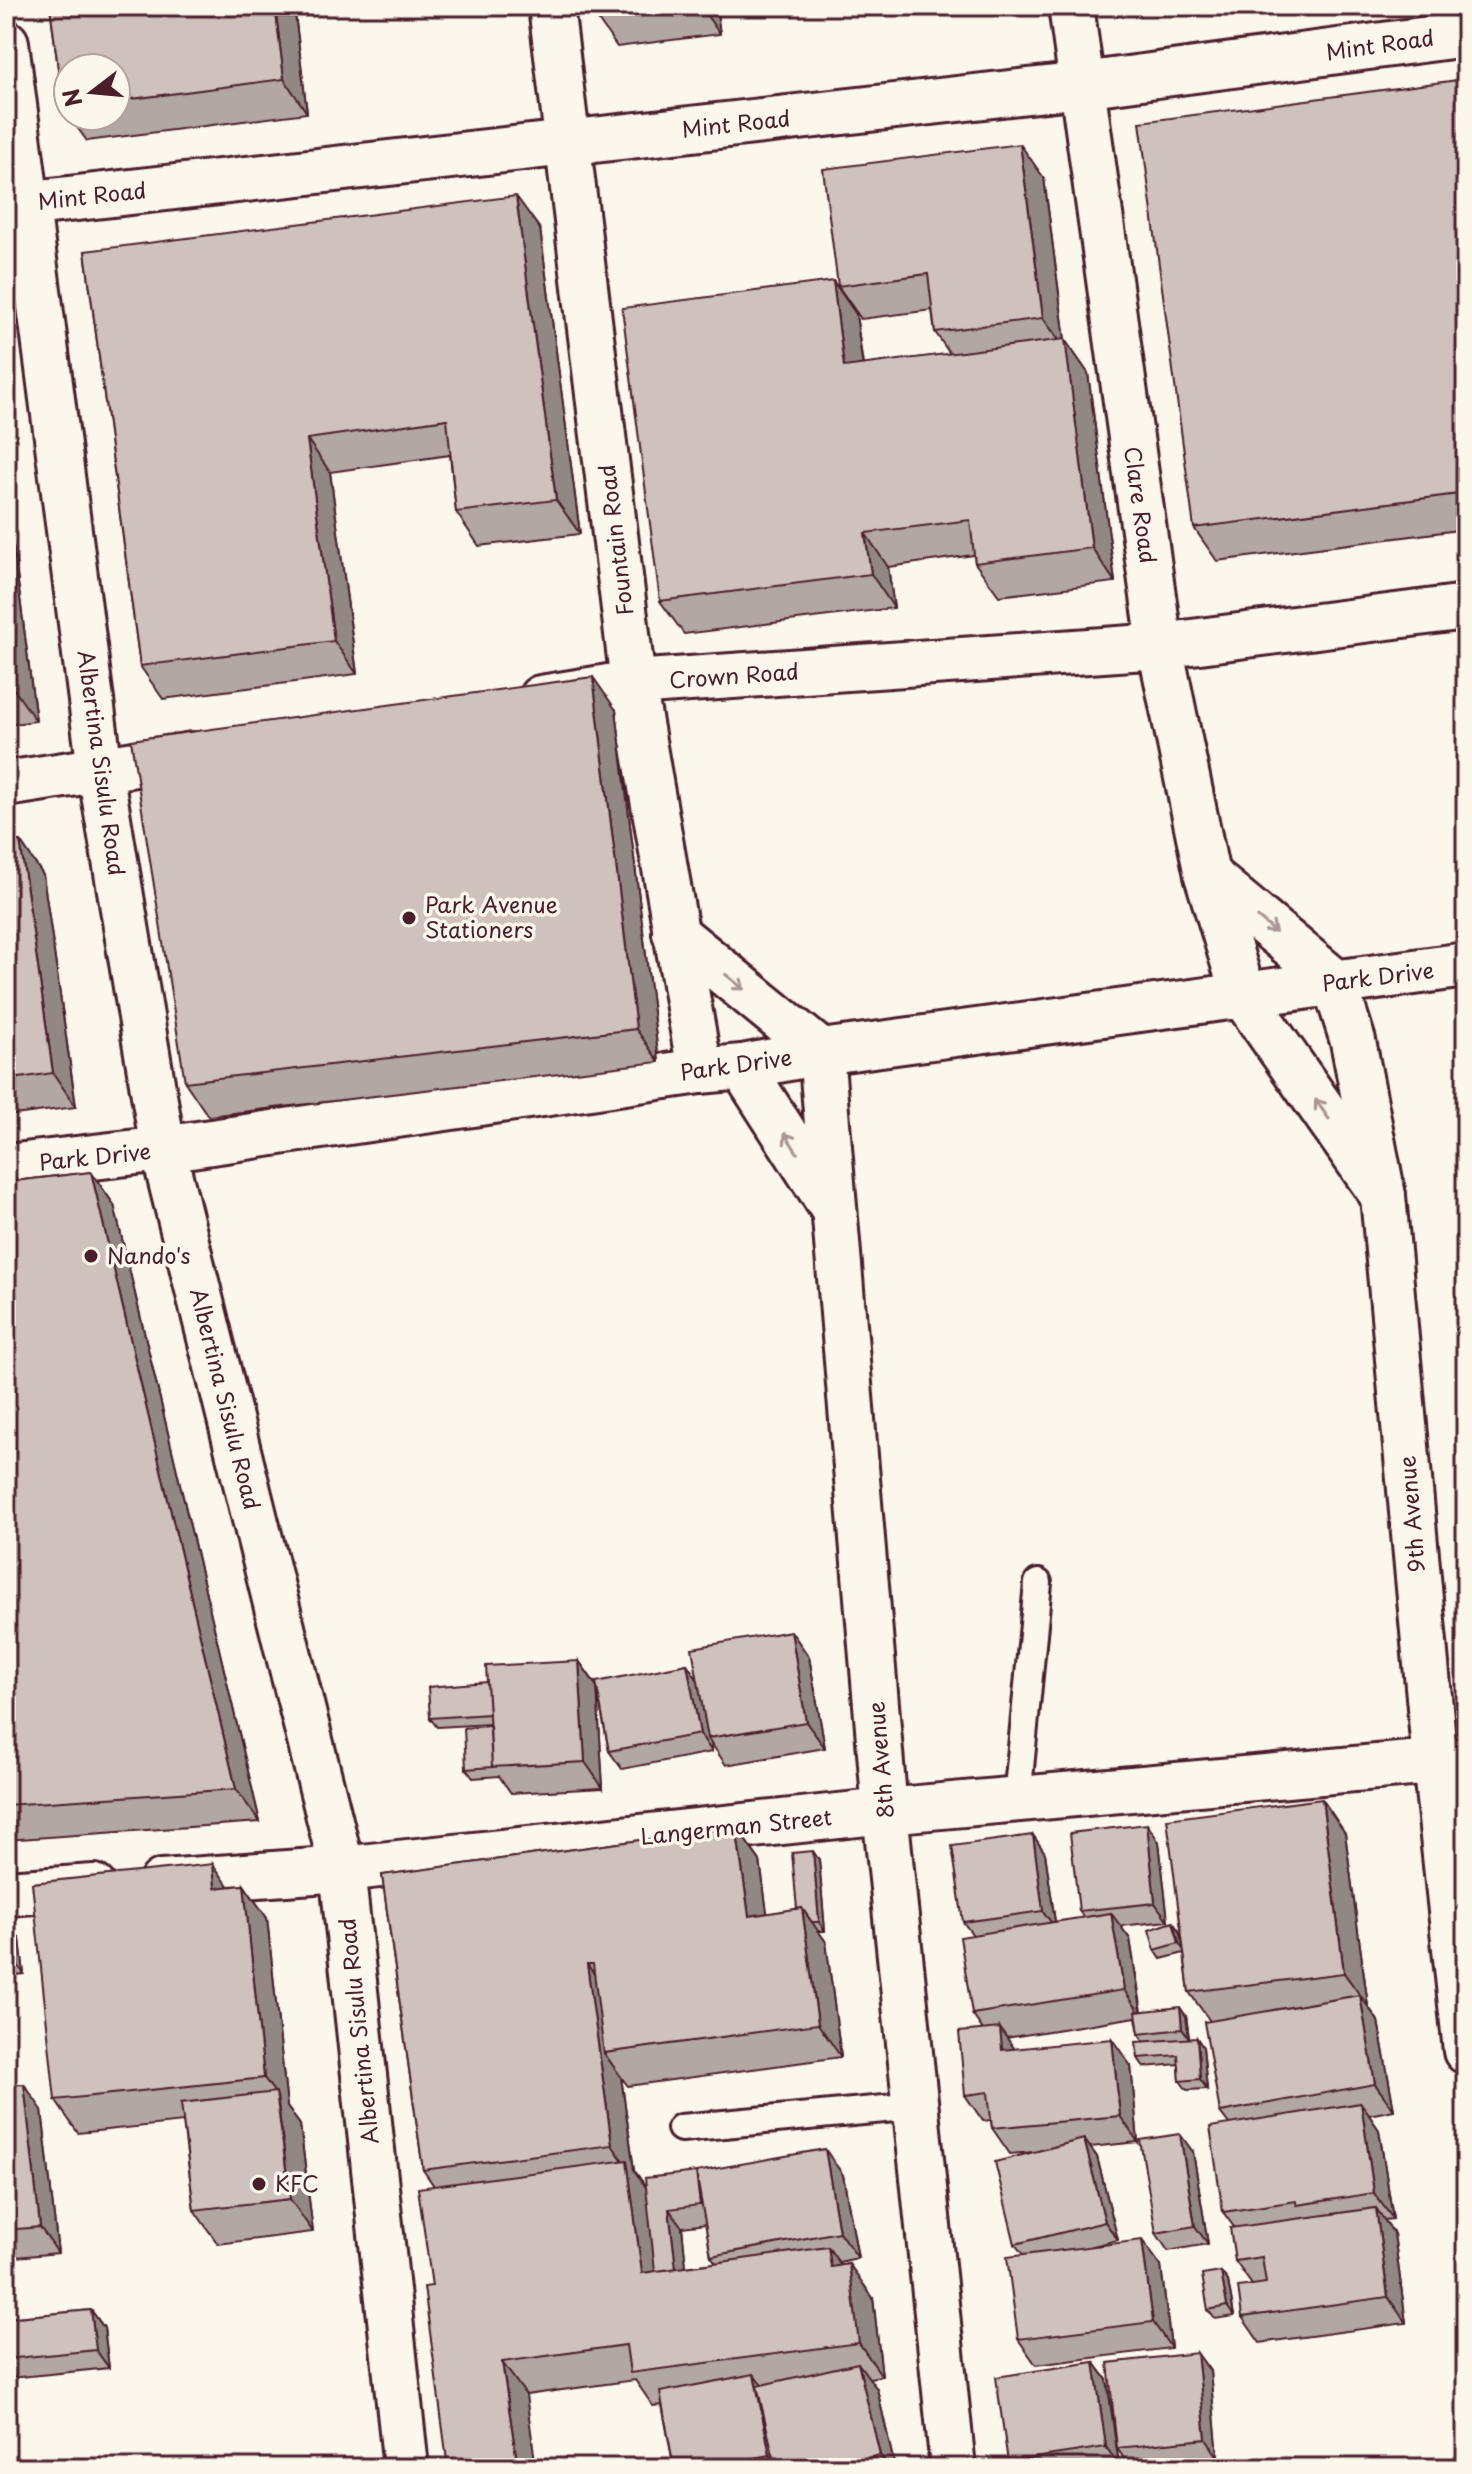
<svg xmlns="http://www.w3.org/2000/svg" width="1472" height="2474" font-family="'Playpen Sans',sans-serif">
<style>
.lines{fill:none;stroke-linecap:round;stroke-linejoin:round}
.lane-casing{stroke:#4a1f2b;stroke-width:32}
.street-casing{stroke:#4a1f2b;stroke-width:50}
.secondary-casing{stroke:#4a1f2b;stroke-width:50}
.primary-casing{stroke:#4a1f2b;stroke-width:50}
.lane{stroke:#fbf7ec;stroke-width:26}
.street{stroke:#fbf7ec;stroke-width:44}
.secondary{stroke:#fbf7ec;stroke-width:44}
.primary{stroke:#fbf7ec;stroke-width:44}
.wall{fill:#b2a7a2;stroke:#4a1f2b;stroke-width:2;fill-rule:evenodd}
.shaded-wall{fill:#918884;stroke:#4a1f2b;stroke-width:2}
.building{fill:#cfc2bc;stroke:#4a1f2b;stroke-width:2}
.oneway{stroke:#ab9695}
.poi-dot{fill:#4a1f2b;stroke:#fbf7ec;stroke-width:3}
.labels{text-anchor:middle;stroke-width:7;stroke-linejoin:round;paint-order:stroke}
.street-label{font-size:22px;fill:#4a1f2b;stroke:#fbf7ec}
.poi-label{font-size:22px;fill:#4a1f2b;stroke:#fbf7ec;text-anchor:start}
</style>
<rect width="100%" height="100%" fill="#fbf7ec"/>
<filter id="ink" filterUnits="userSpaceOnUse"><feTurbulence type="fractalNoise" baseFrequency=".0125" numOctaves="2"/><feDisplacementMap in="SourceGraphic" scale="16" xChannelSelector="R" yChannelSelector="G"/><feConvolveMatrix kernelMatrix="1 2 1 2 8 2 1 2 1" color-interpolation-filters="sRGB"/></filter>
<g filter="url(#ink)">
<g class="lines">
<defs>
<path id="lane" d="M1017 1799 1038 1583
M681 2128 917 2106"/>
<path id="street" d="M551 6 633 683 700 1071
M1071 6 1160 646 1207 875 1244 997
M6 206 1082 85 1466 34
M541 698 633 683 1160 646 1466 607
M6 784 193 755
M1334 981 1353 1041 1383 1196 1435 1762 1466 2051
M821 1052 885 1811 953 2468
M162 1882 342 1869 885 1811 1466 1759
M6 1893 94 1887"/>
<path id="secondary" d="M1207 875 1334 981
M675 933 821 1052
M1244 997 1383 1196
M742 1067 833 1209
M6 1167 163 1149 700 1071 742 1067 821 1052 1466 965"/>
<path id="primary" d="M6 43 100 770 163 1149 342 1869 406 2468"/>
</defs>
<use href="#lane" class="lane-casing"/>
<use href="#street" class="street-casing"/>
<use href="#secondary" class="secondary-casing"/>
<use href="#primary" class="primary-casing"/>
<use href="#lane" class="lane"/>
<use href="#street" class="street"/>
<use href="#secondary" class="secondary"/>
<use href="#primary" class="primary"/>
</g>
<path class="wall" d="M50 6H294L307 113 87 141 69 116H116V68H68V114L63 107Z
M593 6H716L720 34 617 47 594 14Z
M1129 6H1152L1131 9Z
M1466 79V529L1217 561 1194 528Z
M1044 178 1065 340 1088 373 1115 582 999 596 975 563 974 555 888 567 894 608 684 634 660 601 833 281 856 314 863 365 950 354 935 332 932 310 861 319 838 286Z
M540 229 580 534 479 546 456 512 450 455 330 472 357 674 163 699 140 666 85 251Z
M6 490 36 721 6 725Z
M616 710 659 1062 208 1116 185 1082Z
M20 841 43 875 76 1107 6 1116V843Z
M91 1172 114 1205 260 1822 6 1840V1182Z
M809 1657 825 1748 726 1765 711 1743 712 1752 622 1769 609 1751 597 1689 603 1788 511 1793 499 1776 473 1778 466 1769 490 1726V1724L437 1727 430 1718 487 1682 579 1661 597 1686 687 1664 697 1679Z
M1322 1799 1345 1833 1368 2006 1378 2021 1394 2110 1369 2115 1379 2130 1393 2219 1384 2220 1394 2234 1406 2323 1260 2343 1242 2317 1252 2285 1235 2261 1234 2227 1223 2212 1229 2124 1220 2112 1210 2021 1189 1992 1184 1953 1161 1959 1155 1950 1179 1931 1183 1944Z
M736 1827 760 1861 767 1914 797 1909 819 1860 825 1931H818L826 1942 841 2057 628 2086 621 2077 634 2170 646 2187 843 2175 858 2258 839 2262 841 2265 849 2264 873 2298 882 2376 869 2378 877 2389 895 2468H674L662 2405 653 2406 635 2380 526 2395 448 2468 432 2286 434 2186 423 2170 382 1875ZM706 2224 711 2256 716 2263 686 2267 682 2227Z
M1033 1835 1045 1853 1055 1922 1084 1918 1079 1911 1159 1842 1168 1921 1120 1926 1130 1939 1142 2011 1186 2016 1189 2038 1203 2047 1207 2089 1187 2090 1180 2081 1179 2064 1144 2067 1138 2058 1144 2042 1139 2034 1136 2017 1006 2038 1014 2049 1131 2066 1138 2142 1090 2147 1097 2157 1118 2240 1089 2247 1161 2266 1171 2348 1036 2365 1018 2339 1023 2255 1015 2244 1033 2152 1010 2154 992 2128 991 2120 983 2121 965 2095 983 2030 972 2014 973 1935 963 1922Z
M244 1885 267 1918 287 2107 300 2125 313 2232 218 2244 194 2210 183 2122 78 2133 55 2100 229 1886Z
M14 1930 20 1939 24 1974 6 1976V1931Z
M6 2085 42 2110 58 2253 6 2258Z
M1193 2152 1208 2244 1168 2251 1156 2233Z
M1221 2272 1228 2281 1234 2316 1215 2319 1208 2310Z
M91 2310 104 2328 109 2368 10 2378 6 2373V2318Z
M1197 2353 1210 2371 1218 2457 1129 2466 1117 2448Z
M1094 2362 1107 2380 1119 2465 1099 2468H1012L1008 2462Z"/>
<path class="shaded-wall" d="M275 6H294L307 113 284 79Z
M700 6H716L720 34Z
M1020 144 1044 178 1065 340 1088 373 1115 582 1092 548 1066 350 1043 318Z
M516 196 540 229 580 534 556 500Z
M833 281 856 314 867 401 844 367Z
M307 439 330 472 357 674 334 641Z
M6 490 36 721 13 688 6 634Z
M865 533 888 567 894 608 871 574Z
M593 677 616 710 659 1062 636 1029Z
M20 841 43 875 76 1107 53 1073Z
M91 1172 114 1205 260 1822 236 1789Z
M791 1631 809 1657 825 1748 806 1722Z
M579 1661 597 1687 603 1788 585 1762Z
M687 1664 699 1682 708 1738 711 1743 712 1752 700 1734Z
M1322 1799 1345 1833 1368 2006 1344 1973Z
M1147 1824 1159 1842 1168 1921 1155 1903Z
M736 1827 760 1861 772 1949 749 1916Z
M1033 1835 1045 1853 1056 1929 1043 1911Z
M813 1851 819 1860 825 1931 819 1922Z
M213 1864 236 1897 215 1888Z
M244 1885 267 1918 287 2107 300 2125 313 2232 290 2199 277 2096 264 2078Z
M802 1908 826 1942 841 2057 818 2024Z
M1111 1913 1130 1939 1142 2016 1124 1990Z
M1173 1922 1179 1931 1185 1952 1179 1943Z
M14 1930 20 1939 24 1974 17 1964Z
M587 1964 611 1998 604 2053 621 2077 634 2170 650 2193 662 2280 642 2273 628 2168 612 2145Z
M1360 1995 1378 2021 1394 2110 1375 2084Z
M1180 2007 1186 2016 1189 2038 1182 2029Z
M1000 2028 1018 2054 1002 2050Z
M1197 2038 1203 2047 1207 2089 1200 2079Z
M1112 2039 1131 2066 1138 2142 1120 2116Z
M24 2084 42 2110 58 2253 40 2227Z
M1361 2103 1379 2130 1393 2219 1374 2193Z
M1180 2134 1193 2152 1208 2244 1195 2226Z
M1084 2139 1097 2157 1118 2240 1105 2222Z
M825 2149 843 2175 858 2258 839 2232Z
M1376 2208 1394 2234 1406 2323 1388 2297Z
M669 2209 682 2227 689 2296 677 2278Z
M1142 2240 1161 2266 1171 2348 1153 2322Z
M828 2247 851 2280 849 2264 873 2298 882 2376 859 2343 831 2267Z
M1221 2272 1228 2281 1234 2316 1227 2306Z
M91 2310 104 2328 109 2368 96 2350Z
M1197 2353 1210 2371 1218 2457 1206 2439Z
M502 2362 526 2395 536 2468 517 2462Z
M1094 2362 1107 2380 1119 2465 1106 2447Z
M858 2363 877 2389 895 2468H889L880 2455Z
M754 2374 767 2392 779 2468 770 2455Z"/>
<path class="building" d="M50 6H275L284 79 116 101V68H68V107H63Z
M593 6H657L594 14Z
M1466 79V493L1194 528 1140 122Z
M1020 144 1043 318 935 332 928 274 838 286 823 169Z
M516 196 556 500 456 512 447 419 307 439 334 641 140 666 85 251Z
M833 281 844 367 1065 339 1092 548 975 563 970 520 865 533 871 574 660 601 622 308Z
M6 634 13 688 6 689Z
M593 677 636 1029 185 1082 131 740Z
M20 841 53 1073 6 1080V843Z
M91 1172 236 1789 6 1805V1182Z
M791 1631 806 1722 708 1738 692 1648Z
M579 1661 585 1762 492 1767 486 1666Z
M687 1664 700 1734 609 1751 596 1682Z
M487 1682 489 1714 430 1718 428 1687Z
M490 1726 492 1767 466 1769 464 1728Z
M1322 1799 1344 1973 1189 1992 1167 1819Z
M1147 1824 1155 1903 1079 1911 1070 1833Z
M736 1827 749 1916 802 1908 818 2024 604 2053 593 1964H587L612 2145 423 2170 382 1875Z
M1033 1835 1043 1911 963 1922 952 1846Z
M813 1851 819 1922H812L802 1908 797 1909 792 1853Z
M213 1864 215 1888 244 1885 264 2078 55 2100 32 1883Z
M1111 1913 1124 1990 972 2014 960 1937Z
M1173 1922 1179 1943 1155 1950 1149 1930Z
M14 1930 17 1964 6 1966V1931Z
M1360 1995 1375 2084 1220 2112 1204 2022Z
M1180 2007 1182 2029 1139 2034 1136 2012Z
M1000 2028 1002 2050 1112 2039 1120 2116 992 2128 988 2092 965 2095 959 2032Z
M1197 2038 1200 2079 1180 2081 1178 2055 1138 2058 1136 2042Z
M24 2084 40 2227 6 2230V2085Z
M276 2092 290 2199 194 2210 181 2103Z
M1361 2103 1374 2193 1297 2205 1296 2201 1223 2212 1210 2127Z
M1180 2134 1195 2226 1156 2233 1140 2140Z
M1084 2139 1105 2222 1015 2244 995 2162Z
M825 2149 839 2232 711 2256 696 2172Z
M627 2160 642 2273 828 2247 831 2267 849 2264 859 2343 630 2373 626 2345 502 2362 517 2462 544 2459 545 2468H448L424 2287 432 2286 418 2188Z
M696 2172 700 2205 669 2209 676 2269 655 2271 645 2178 697 2172Z
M1376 2208 1388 2297 1242 2317 1238 2287 1266 2283 1262 2257 1235 2261 1230 2228Z
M1142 2240 1153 2322 1018 2339 1007 2257Z
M1221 2272 1227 2306 1208 2310 1202 2275Z
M91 2310 96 2350 6 2359V2318Z
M1197 2353 1206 2439 1117 2448 1108 2363Z
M1094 2362 1106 2447 1008 2462 996 2377Z
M858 2363 880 2455 826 2468H776L757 2386Z
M754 2374 770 2455 700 2468H674L660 2392Z"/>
<defs><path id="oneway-shaft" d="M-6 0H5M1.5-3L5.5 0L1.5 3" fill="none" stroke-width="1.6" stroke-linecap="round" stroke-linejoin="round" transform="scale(2)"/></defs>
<g class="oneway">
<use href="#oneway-shaft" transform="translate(1267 925) rotate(40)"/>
<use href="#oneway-shaft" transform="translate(735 982) rotate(39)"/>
<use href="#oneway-shaft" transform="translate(1322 1109) rotate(-125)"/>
<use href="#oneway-shaft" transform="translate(791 1143) rotate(-122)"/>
</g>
</g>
<g class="poi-dot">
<circle cx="409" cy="918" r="8"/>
<circle cx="91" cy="1256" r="8"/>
<circle cx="259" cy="2184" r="8"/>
</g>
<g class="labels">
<g class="street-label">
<text transform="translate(1380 45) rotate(-8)" y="8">Mint Road</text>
<text transform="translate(736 124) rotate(-6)" y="8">Mint Road</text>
<text transform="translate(92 196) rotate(-6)" y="8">Mint Road</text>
<text transform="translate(1140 505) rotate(82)" y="8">Clare Road</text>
<text transform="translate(616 540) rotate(-97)" y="8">Fountain Road</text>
<text transform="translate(734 676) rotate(-4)" y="8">Crown Road</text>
<text transform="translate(101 763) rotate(82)" y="8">Albertina Sisulu Road</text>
<text transform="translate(1378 977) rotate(-7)" y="8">Park Drive</text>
<text transform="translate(736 1065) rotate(-8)" y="8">Park Drive</text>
<text transform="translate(95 1157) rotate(-6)" y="8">Park Drive</text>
<text transform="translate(225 1399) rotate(76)" y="8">Albertina Sisulu Road</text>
<text transform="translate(1412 1514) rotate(-95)" y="8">9th Avenue</text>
<text transform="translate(881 1760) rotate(-95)" y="8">8th Avenue</text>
<text transform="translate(736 1827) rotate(-6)" y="8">Langerman Street</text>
<text transform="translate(359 2031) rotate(-96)" y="8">Albertina Sisulu Road</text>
</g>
<g class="poi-label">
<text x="425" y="913">Park Avenue<tspan x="425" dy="25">Stationers</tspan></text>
<text x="107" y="1264">Nando's</text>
<text x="275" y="2192">KFC</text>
</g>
</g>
<rect width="1472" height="2474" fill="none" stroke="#fbf7ec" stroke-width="32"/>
<rect x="16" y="16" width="1440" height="2442" fill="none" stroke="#4a1f2b" stroke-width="3" filter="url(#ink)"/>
<g transform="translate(92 92) rotate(254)"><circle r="38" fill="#fbf7ec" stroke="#b4a19f" stroke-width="2"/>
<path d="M0-6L14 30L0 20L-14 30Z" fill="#4a1f2b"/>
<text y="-12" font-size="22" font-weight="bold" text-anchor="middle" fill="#4a1f2b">N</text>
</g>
</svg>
